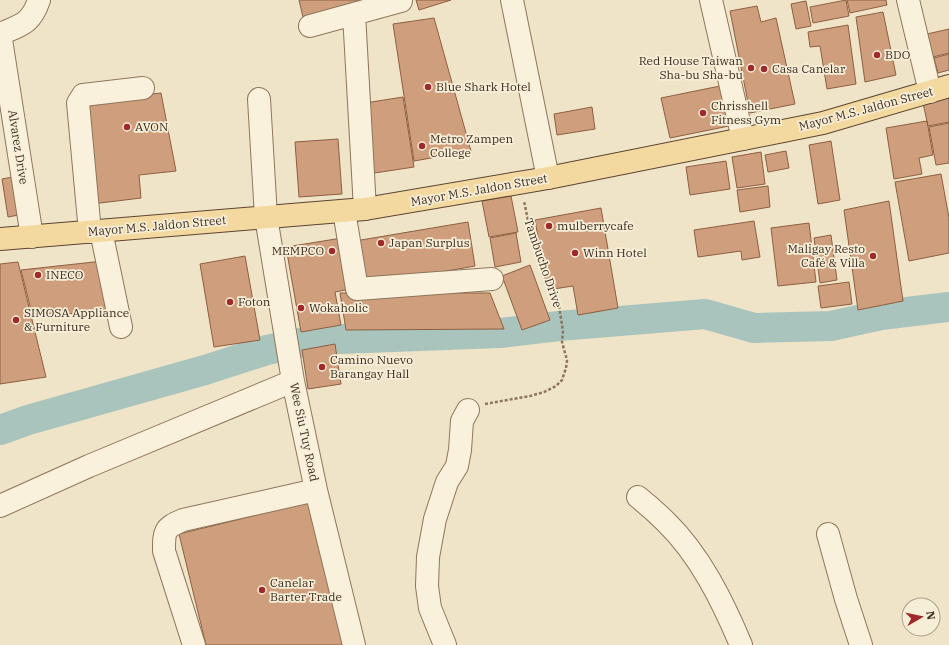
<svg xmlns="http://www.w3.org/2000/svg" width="949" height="645" font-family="'IBM Plex Serif',serif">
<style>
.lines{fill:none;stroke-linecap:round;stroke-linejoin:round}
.river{stroke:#a9c4bc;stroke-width:30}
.building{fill:#cf9f7d;stroke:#8d5f41}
.minor-casing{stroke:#8d765c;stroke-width:24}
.major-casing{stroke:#5b4430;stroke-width:24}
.path{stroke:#8d765c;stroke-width:2.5;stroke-dasharray:3 2;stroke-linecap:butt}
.minor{stroke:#faf1dc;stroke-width:22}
.major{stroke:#f3d9a0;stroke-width:22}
.poi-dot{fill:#9e2a2b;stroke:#f7eed8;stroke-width:1.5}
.labels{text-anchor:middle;stroke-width:3.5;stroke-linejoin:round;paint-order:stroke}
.poi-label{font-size:12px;fill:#3d2e20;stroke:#f7eed8;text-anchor:start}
.street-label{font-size:12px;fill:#3d2e20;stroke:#f7eed8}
</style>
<rect width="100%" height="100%" fill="#f0e4c8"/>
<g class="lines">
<path class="river" d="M0 430 28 420 205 370 267 350 314 340 500 333 559 326 705 314 754 328 831 326 881 315 949 307"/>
</g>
<path class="building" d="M299 0H362L303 17Z
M416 0H451L419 10Z
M846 0 849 16 813 23 810 7Z
M847 0H886L887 5 850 13Z
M806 1 811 26 796 29 791 4Z
M757 6 761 22 776 18 795 104 750 113 730 11Z
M883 12 896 75 865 82 856 17Z
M434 18 471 151 414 161 393 24Z
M848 25 856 84 827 89 820 46 810 47 808 32Z
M949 29V53L933 57 927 34Z
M949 54V70L938 73 934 58Z
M720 86 729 126 670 138 661 98Z
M161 93 176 171 139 175 141 198 92 204 87 101Z
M403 97 414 167 368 174 365 103Z
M949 98V122L928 126 923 103Z
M592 107 595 129 557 135 554 114Z
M927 121 933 155 919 158 922 174 894 179 886 128Z
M949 123V163L936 165 929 127Z
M338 139 342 194 299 197 295 142Z
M831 141 840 200 818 204 809 145Z
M786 151 789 168 768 172 765 155Z
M761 152 765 184 737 188 732 157Z
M726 161 730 189 690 195 686 167Z
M941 174 949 218V253L909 261 895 182Z
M18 176 24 214 8 217 2 179Z
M768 186 770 207 740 212 737 190Z
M511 196 518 232 489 237 482 201Z
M889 201 903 301 858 310 844 210Z
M601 208 618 308 578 315 573 286 547 290 535 220Z
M754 221 760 257 742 260 741 251 698 257 694 230Z
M468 222 475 266 363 286 355 241Z
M809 223 816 282 778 286 771 228Z
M516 233 521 262 495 267 490 238Z
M831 235 837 280 820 283 814 238Z
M342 238 351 289 335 292 341 325 301 332 286 247Z
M245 256 260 340 214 347 200 264Z
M103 261 123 313 32 314 21 270Z
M18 262 46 377 0 384V264Z
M530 265 550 320 522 330 502 276Z
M849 282 852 304 821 308 818 286Z
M340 293H490L504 329 346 330Z
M335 344 341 384 308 389 302 350Z
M310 502 345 645H206L179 534Z"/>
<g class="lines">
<defs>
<path id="minor" d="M512 0 548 178
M711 0 743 139
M908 0 930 92
M354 14 365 209
M310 26 401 1
M0 33 32 237
M0 34C21 25 31 24 39 0
M259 99 266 217 293 381 316 490 354 645
M344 211 357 289 492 279
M101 231 121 327
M90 232 78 103 83 95 143 88
M638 497C648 505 657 513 666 522 700 555 723 602 741 645
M0 506 89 466 293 381
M828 534 846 599 861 645
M194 645 164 551C164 531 164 528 183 520L316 490
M445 645 430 608 427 586 428 557 435 519 447 482 457 466 460 450 462 421 468 410"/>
<path id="major" d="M0 239 365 209 548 178 823 123 949 86"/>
</defs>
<use href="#minor" class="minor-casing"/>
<use href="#major" class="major-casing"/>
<path class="path" d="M485 404 530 396 544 392 556 386 562 380 566 368 567 360 562 342 563 331 558 300 543 268 531 235 524 201"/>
<use href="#minor" class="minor"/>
<use href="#major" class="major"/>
</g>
<g class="poi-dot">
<circle cx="877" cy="55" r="4"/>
<circle cx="751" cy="68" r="4"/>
<circle cx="764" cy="69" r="4"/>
<circle cx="428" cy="87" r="4"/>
<circle cx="703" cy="113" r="4"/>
<circle cx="127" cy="127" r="4"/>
<circle cx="422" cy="146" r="4"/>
<circle cx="549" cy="226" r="4"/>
<circle cx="381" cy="243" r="4"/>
<circle cx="332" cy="251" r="4"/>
<circle cx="575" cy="253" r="4"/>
<circle cx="873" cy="256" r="4"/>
<circle cx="38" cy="275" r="4"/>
<circle cx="230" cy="302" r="4"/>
<circle cx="301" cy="308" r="4"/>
<circle cx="16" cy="320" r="4"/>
<circle cx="322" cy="367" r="4"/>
<circle cx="262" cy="590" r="4"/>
</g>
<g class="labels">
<g class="poi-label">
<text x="885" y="59">BDO</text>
<text x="743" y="65" text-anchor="end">Red House Taiwan<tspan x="743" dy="14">Sha-bu Sha-bu</tspan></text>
<text x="772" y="73">Casa Canelar</text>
<text x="436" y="91">Blue Shark Hotel</text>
<text x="711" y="110">Chrisshell<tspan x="711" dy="14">Fitness Gym</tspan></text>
<text x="135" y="131">AVON</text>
<text x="430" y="143">Metro Zampen<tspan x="430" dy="14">College</tspan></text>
<text x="557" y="230">mulberrycafe</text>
<text x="389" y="247">Japan Surplus</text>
<text x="865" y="253" text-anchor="end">Maligay Resto<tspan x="865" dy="14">Café &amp; Villa</tspan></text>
<text x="324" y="255" text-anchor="end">MEMPCO</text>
<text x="583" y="257">Winn Hotel</text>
<text x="46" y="279">INECO</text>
<text x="238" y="306">Foton</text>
<text x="309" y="312">Wokaholic</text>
<text x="24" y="317">SIMOSA Appliance<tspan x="24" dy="14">&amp; Furniture</tspan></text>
<text x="330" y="364">Camino Nuevo<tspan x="330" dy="14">Barangay Hall</tspan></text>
<text x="270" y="587">Canelar<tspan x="270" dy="14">Barter Trade</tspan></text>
</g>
<g class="street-label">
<text transform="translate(866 109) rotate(-15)" y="4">Mayor M.S. Jaldon Street</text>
<text transform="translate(18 147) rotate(81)" y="4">Alvarez Drive</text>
<text transform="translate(479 190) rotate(-10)" y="4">Mayor M.S. Jaldon Street</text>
<text transform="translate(157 226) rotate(-5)" y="4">Mayor M.S. Jaldon Street</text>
<text transform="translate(543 263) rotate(71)" y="4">Tambucho Drive</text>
<text transform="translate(304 432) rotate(78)" y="4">Wee Siu Tuy Road</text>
</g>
</g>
<g transform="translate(921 617) rotate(81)"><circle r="19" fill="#f7eed8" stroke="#ada18e"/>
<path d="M0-3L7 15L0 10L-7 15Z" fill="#9e2a2b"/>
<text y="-6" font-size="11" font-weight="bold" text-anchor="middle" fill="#3d2e20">N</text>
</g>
</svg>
